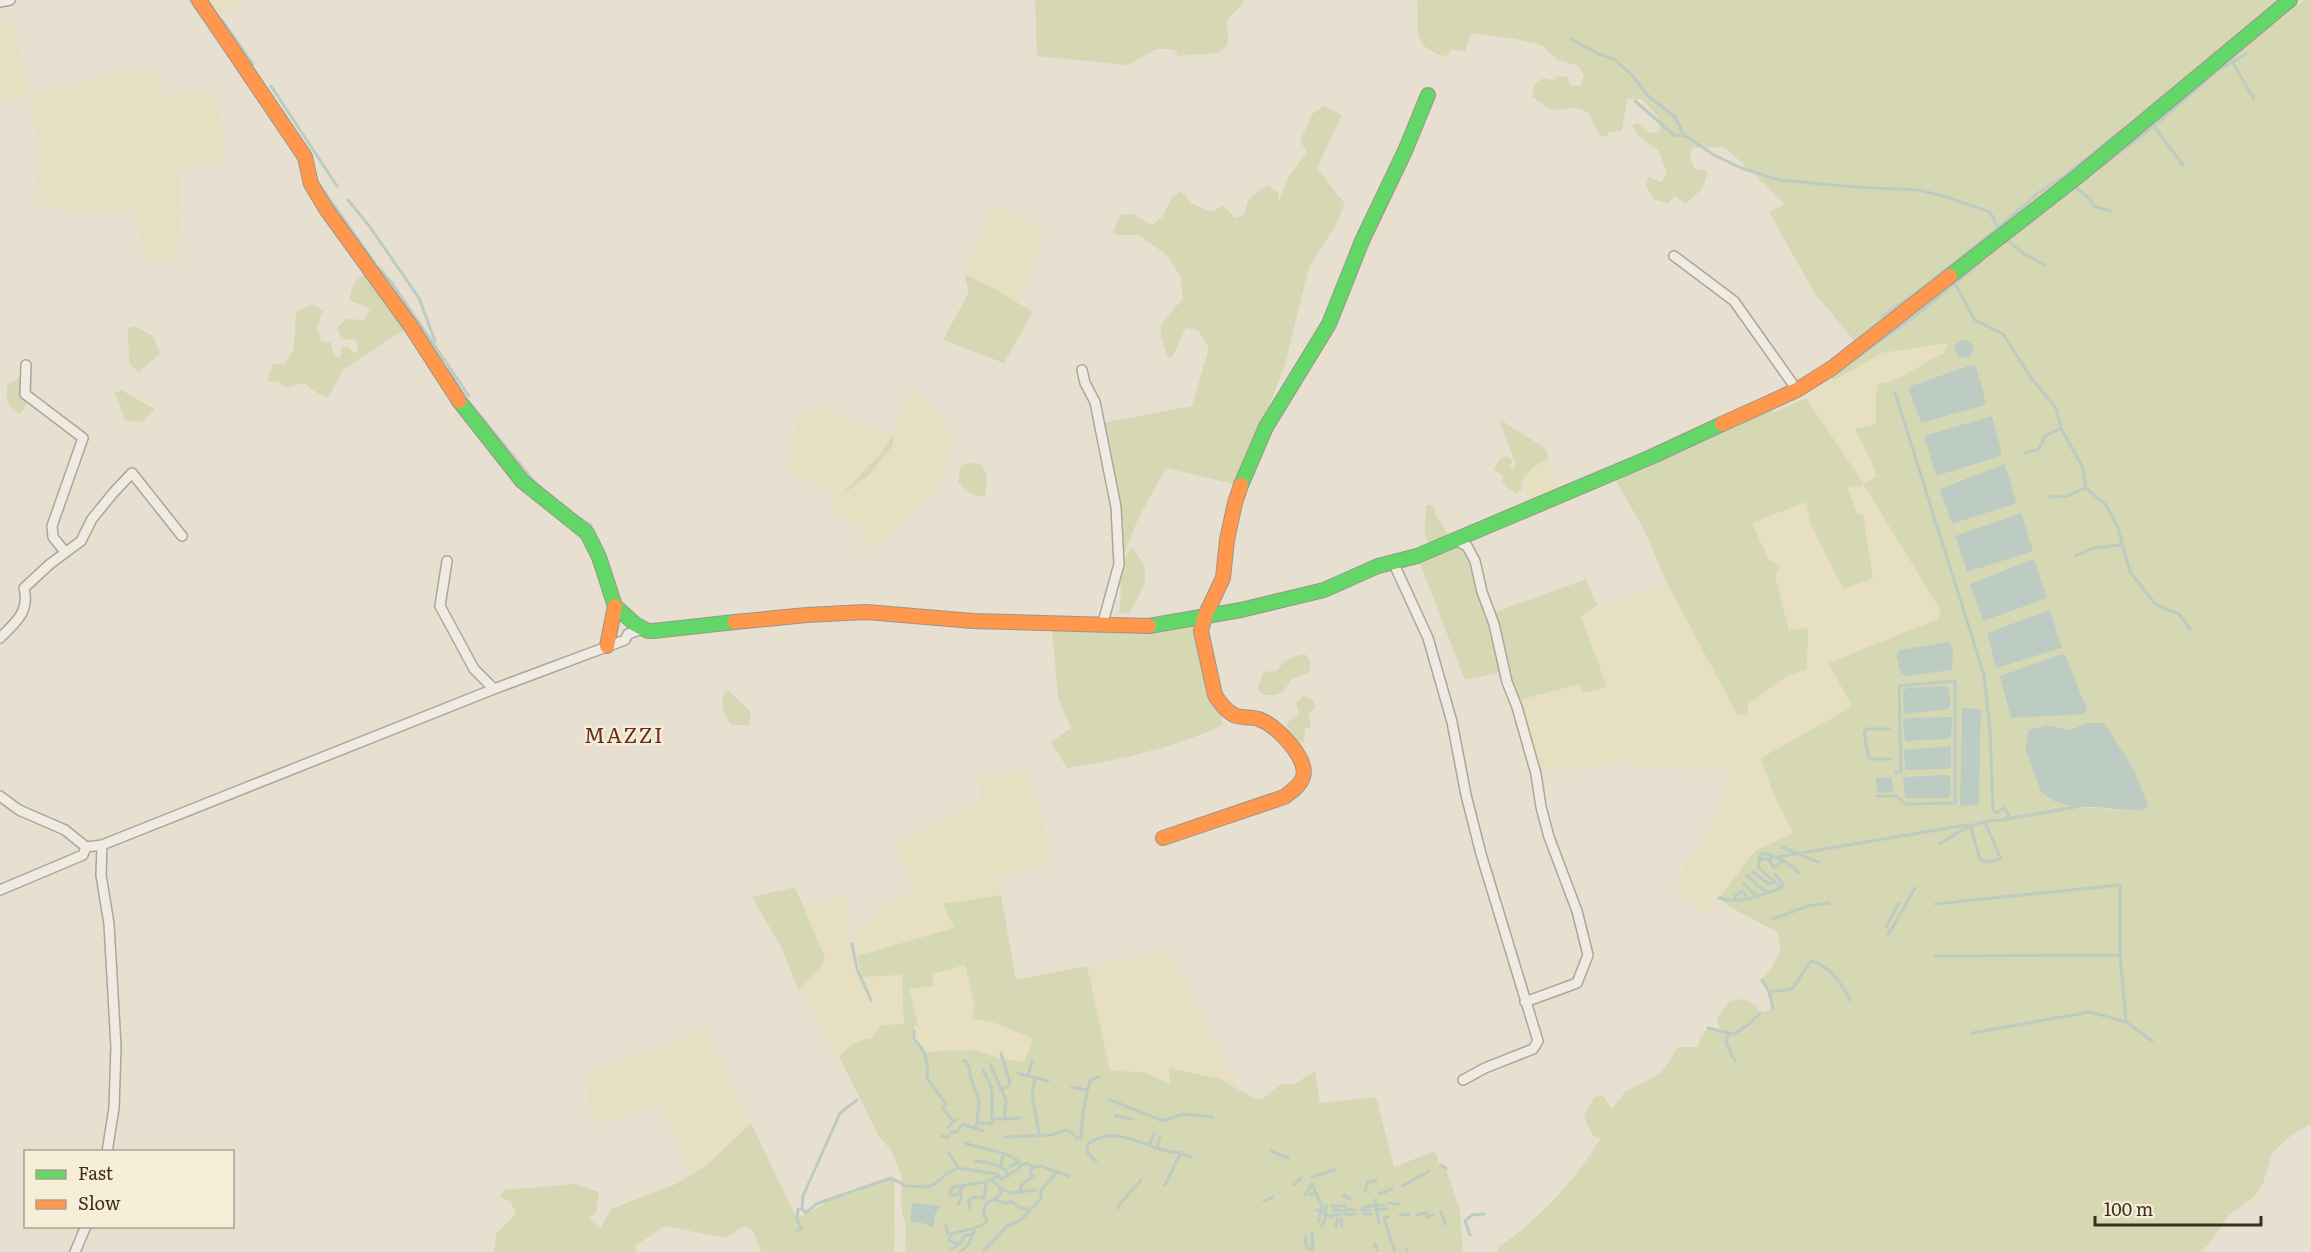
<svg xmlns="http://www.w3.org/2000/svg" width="2311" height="1252" font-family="Literata,serif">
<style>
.farmland{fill:#e6dfc2}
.green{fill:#d6d7b3;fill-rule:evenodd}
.water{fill:#bcccc2}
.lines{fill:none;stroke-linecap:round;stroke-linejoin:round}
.stream{stroke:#bcccc2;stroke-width:3}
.street-casing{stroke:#ada599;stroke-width:12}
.fast-casing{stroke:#9c958a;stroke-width:16}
.slow-casing{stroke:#9c958a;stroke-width:16}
.street{stroke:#efebe3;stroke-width:9}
.fast{stroke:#63d668;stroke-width:14}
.slow{stroke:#ff974d;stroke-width:14}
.labels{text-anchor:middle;stroke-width:4.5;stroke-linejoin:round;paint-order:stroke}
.quarter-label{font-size:21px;letter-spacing:1.5px;fill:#6b2e1e;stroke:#f7eed8}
</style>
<rect width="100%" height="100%" fill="#e7e0d1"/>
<path class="farmland" d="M203 0H242L215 18Z
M12 18 31 95 125 72H158L162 96 215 90 223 129 224 162 179 165 181 213 177 263 144 258 135 209 99 215 32 204 40 162 31 95 0 101V19Z
M993 207 1019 215 1044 233 1019 302 964 274 979 234Z
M1985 335 2183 826 1874 818 1853 707 1761 758 1772 790 1793 833 1755 851 1719 898 1710 914 1683 896 1677 888 1686 862 1701 849 1729 772 1715 769 1635 768 1623 763 1571 770 1540 771 1518 700 1580 684 1607 687 1580 617 1597 605 1668 585 1738 714 1746 715 1748 704 1787 676 1807 669 1808 629 1790 631 1775 575 1752 523 1806 501 1810 523 1843 589 1873 579 1857 513 1848 487 1864 484 1803 393 1859 354Z
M915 387 956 438 933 492 884 540 874 542 861 549 867 533 830 508 840 496 869 475 892 445 891 437 883 451 866 473 837 498 788 471 797 420 816 406 892 436Z
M1549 458 1561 490 1531 503 1522 481 1532 468Z
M1027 769 1054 863 996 877 1001 895 944 904 954 928 862 977 902 975 904 1025 846 1049 839 1057 798 989 819 969 824 958 802 904 848 897 849 936 853 938 860 926 889 900 910 894 911 881 894 844 918 834 981 799 978 777Z
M1167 948 1200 1008 1241 1091 1220 1079 1169 1068 1171 1084 1144 1072 1110 1071 1087 966 1119 961Z
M965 964 976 1007 972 1018 995 1023 1034 1038 1024 1062 1003 1059 974 1050 924 1052 914 1039V1025H918L909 989 934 986 932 974Z
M707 1028 751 1123 707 1165 692 1174 659 1105 591 1125 586 1073Z"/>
<path class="green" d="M1035 0H1245L1227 21 1228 44 1219 53 1178 56 1174 49H1156L1128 65 1037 56Z
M1417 0H2284L2111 144 1856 343 1814 292 1769 212 1785 204 1725 147 1692 148 1690 156 1694 169 1707 171C1706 187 1697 195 1685 204L1675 196 1668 203 1653 199 1646 185 1648 177 1661 182 1667 174 1659 151 1638 135 1632 126 1638 123 1648 133 1660 132 1658 117 1642 99H1627L1622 131 1609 132 1606 137 1599 135 1588 112 1576 108 1552 110 1532 97 1535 83 1544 78 1553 80 1557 76 1568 77 1570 85 1580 86 1584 75 1577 65 1557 60 1542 45 1515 39 1471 33 1465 52 1452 49 1445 57C1409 44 1420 32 1417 0Z
M2304 0H2311V1124L2293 1134 2272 1153 2263 1184 2254 1197 2229 1215 2209 1244 2200 1252H1497L1499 1247C1541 1217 1574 1182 1601 1138L1593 1136 1584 1117 1594 1097 1603 1096 1612 1109 1625 1092 1661 1073 1678 1047H1698L1700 1037 1708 1028 1720 1031 1717 1018 1729 1001 1744 999 1756 1006 1760 1013 1773 1009 1769 992 1762 980 1770 970 1781 950 1777 932 1730 907 1719 898 1755 851 1793 833 1772 790 1761 758 1852 707 1829 663 1938 619 1941 611 1864 485 1848 488 1857 513 1863 515 1873 579 1843 589 1810 523 1806 502 1752 523 1769 560 1780 565 1775 575 1789 631 1808 628 1807 669 1787 676 1748 704 1747 715 1737 714 1668 585 1643 528 1615 479 1642 470 1769 408 1773 413 1806 398 1864 484 1876 477 1875 469 1855 429 1876 424V394L1879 384C1898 383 1924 362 1944 353L1948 343 1881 353 1835 380 1828 377 1955 284 1988 252 2154 126 2217 71ZM1971 365 1976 367 1986 402 1985 405 1921 423 1909 390 1912 386ZM1925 436 1995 458 1936 476ZM2005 464 2017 503 1952 524ZM2021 513 1967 572 1955 536ZM1987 633 2062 648 1996 667ZM1962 708 1981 709 1979 805ZM2104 723 2134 769 2147 806 2140 811 2076 807 2041 792 2033 769 2047 725 2071 730ZM1951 746V767L1948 769 1906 770Z
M1324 106 1342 115 1317 168 1345 204 1335 227 1309 267 1285 365 1238 485 1166 468 1138 519 1122 559 1119 496 1103 423 1192 406 1209 348 1198 330 1186 328 1172 357 1168 358 1161 337V325L1183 298 1180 276 1168 256 1139 235H1118L1113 231 1120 215 1133 214 1152 225 1163 216 1172 197 1181 191 1191 203 1211 212 1223 206 1236 218 1244 215 1248 200 1267 185 1278 192 1279 202 1288 177 1307 152 1300 141 1312 114Z
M381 266 421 324 397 334 343 370 328 398 314 391 304 383 286 388 278 382 267 381 273 364H284L294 349 296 312 312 304 323 311 317 328 321 341 331 343 334 356 340 358 342 347 347 346 354 353 358 352 356 340 341 339 337 328 346 319 364 320 370 311 365 306 350 301C350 279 363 274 381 266Z
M964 274 995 289 1033 312 1004 363 943 340 969 292Z
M134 326 153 336 160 354 138 373 129 362 128 328Z
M27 372C35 385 29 404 20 414 6 407 6 399 7 385Z
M121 390 155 409 143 422 125 420 115 393Z
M1499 419 1545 448 1549 458 1532 468 1521 482 1523 488 1517 494 1509 489 1502 481 1504 476 1493 470 1501 457H1508L1513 461 1510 466 1513 469 1516 465Z
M892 436 893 445 869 475 840 496 883 451Z
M966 463 982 464 987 477 985 496C972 496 965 492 958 481L960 469Z
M1430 504 1434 508C1435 519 1446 527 1449 538L1431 545C1419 534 1428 520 1425 506Z
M1455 545C1478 553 1497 647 1502 672L1465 680 1419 561Z
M1131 547C1155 572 1145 587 1129 613L1119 614 1121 589 1117 583 1122 564Z
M1586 579 1597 605 1581 617 1607 687 1583 693 1580 684 1518 700 1510 682 1493 613Z
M1193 626 1199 629 1220 706 1223 725C1175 747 1120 761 1067 768L1051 742 1071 728 1058 698 1052 629Z
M1305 654 1311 663 1309 672 1291 679C1285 692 1279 696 1264 695L1258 689 1263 672 1277 671C1283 661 1293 655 1305 654Z
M727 689 751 712 749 725H731L723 712 722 697Z
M1303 696 1314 700 1315 708 1308 714 1311 728H1305L1304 742H1297L1286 724 1299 713 1296 703Z
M795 887 825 958 819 969 798 989 781 947 752 897Z
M1001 895 1016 980 1087 966 1110 1071 1144 1072 1170 1084 1169 1068 1220 1079 1255 1099 1264 1098 1280 1085 1296 1083 1315 1071 1320 1103 1376 1097 1394 1167 1435 1151 1440 1165 1446 1168 1460 1211 1463 1252H905L906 1228 901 1205 902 1177 891 1150 880 1138 839 1057C849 1046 858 1039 872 1038L882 1025 904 1024 902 975 862 977 857 956 954 928 943 904ZM965 965 975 1007 972 1018 995 1023 1034 1039 1024 1062 1003 1059 974 1050 924 1052 914 1039V1026H918L909 989 934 986 932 974Z
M751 1123 797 1219 834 1198 857 1192 886 1179 895 1180C893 1204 896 1228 894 1252H761L754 1232 745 1226 724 1238 665 1226 635 1246 636 1252H494L496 1234 516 1214 511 1202 501 1197 503 1190 575 1184 599 1192 596 1213 589 1218 600 1229 611 1209 676 1184 707 1165Z"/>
<path class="water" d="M1955 349a9 9 0 1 1 18 0a9 9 0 1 1-18 0Z
M1971 365 1976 367 1986 402 1985 405 1921 423 1909 390 1911 386Z
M1992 416 2002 454 1995 458 1936 476 1924 436Z
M2005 464 2017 503 1952 524 1940 489Z
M2021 513 2033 551 1967 572 1955 536Z
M2034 559 2047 598 1983 621 1970 584Z
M2050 610 2062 648 1996 668 1987 633Z
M1949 642 1953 649 1952 670 1905 676 1901 673 1896 655 1900 650Z
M2062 654 2066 657 2087 710 2084 714 2011 718 2000 676Z
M1948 686 1951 705 1948 709 1904 714 1903 691 1907 688Z
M1962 708 1981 709 1979 805 1960 806Z
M1952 717 1951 738 1948 739 1905 741 1903 722 1905 718Z
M2087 723H2104L2134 769 2148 806 2141 811 2094 807H2076L2054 801 2041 792 2025 748 2029 730 2047 725 2071 730Z
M1951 746V767L1948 769 1906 770 1903 750Z
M1946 775 1950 776 1951 794 1947 798H1905L1903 779 1905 777Z
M1892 777 1893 792 1877 793 1876 778Z
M912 1203 941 1206 935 1214 933 1227 919 1222H910Z"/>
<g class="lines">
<path class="stream" d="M190 0 203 18
M222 20 253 64
M1571 39 1599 54 1614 59 1632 75 1647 95 1675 117 1684 135 1714 155 1741 168 1780 180 1854 187 1919 190 1943 196 1990 212 1998 228
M2233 63 2254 99
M271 86 337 186
M1635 101 1675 136 1684 135
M2154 126 2183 165
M2095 171 2149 130 2217 71 2246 54
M316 180 379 269 392 283 469 396
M2074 186 2090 199 2095 207 2111 211
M348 200 370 227 419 298 435 341
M2006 239 2024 254 2045 265
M1955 284 1975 320 2003 334 2031 378 2056 408 2061 428 2083 468 2086 488 2106 505 2117 525 2130 572 2156 605 2179 614 2190 629
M1881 317 1916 293 1998 228 2038 193 2063 177 2124 129
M1849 363 1915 316 1981 262
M448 370 464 395
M1895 393 1984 675 1990 730 1993 810 1996 813 2004 808 2008 814 2006 820C1978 819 1962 829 1940 844
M469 402 537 485
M1739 424 1757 416
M2026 453 2039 449 2045 436 2061 428
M2050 497 2068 496 2085 488
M575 515 591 525
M2076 556 2093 548 2121 545
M1890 729H1866L1864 733 1869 759H1891
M1876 796H1896L1906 804 1955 803V681L1899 686 1901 772H1896
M2006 819 2076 807
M1970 825 1980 860 1987 862 2001 859 1985 822
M1782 847 1818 862
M1772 856 1769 860 1774 868 1783 860
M1759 860 1761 853C1777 855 1788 862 1799 873
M1753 872 1769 884 1775 882
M1747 875 1758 886 1768 892
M1744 884 1757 897
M1781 888 1758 867 1759 860 1967 825
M1719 898C1740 905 1762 895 1781 888L1783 884 1775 874
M1736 900 1735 896 1742 891 1748 898
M1935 904 2120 885V955
M1773 919 1808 906 1829 903
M1886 927 1899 903
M1888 935 1915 888
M852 944 857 969 871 1000
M1935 956 2120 955 2126 1022
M1762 980 1769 992 1773 1009
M1769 992 1792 989 1811 961C1831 966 1840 982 1850 1000
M1708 1028 1734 1034 1749 1024 1760 1013
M914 1031V1039C926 1051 929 1063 927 1078L946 1104 943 1109 953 1121
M1729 1033 1726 1042 1735 1061
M1972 1033 2090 1012 2126 1022 2152 1041
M963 1061 967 1062 970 1070V1076L979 1100 977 1123 974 1129
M990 1064 1006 1100 1004 1119H992
M1018 1073 1048 1081
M1028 1076 1032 1062
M1035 1078 1032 1094 1039 1135
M1072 1087 1086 1090
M1000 1090 1007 1087 1010 1083 1001 1053
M1110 1100 1163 1121 1183 1114 1213 1117
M1115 1116 1132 1119
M1004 1119 1020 1118
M978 1123 992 1124V1088L983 1070
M948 1127 957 1119
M942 1136 947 1138 951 1132H957L963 1124 983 1131
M1005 1137 1051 1135 1066 1130 1073 1134 1076 1138H1081L1083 1111 1090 1080 1098 1077
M965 1143C983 1150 1002 1149 1018 1161
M1150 1144 1154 1134
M1157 1147 1160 1137
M1271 1151 1288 1158
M949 1153 958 1168
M975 1161C987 1163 1003 1163 1009 1176
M1096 1161 1087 1152 1088 1144C1112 1126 1136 1142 1160 1149 1171 1153 1179 1151 1191 1157
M1441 1165 1446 1168
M1000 1167 1004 1154
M1006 1170 1009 1167 1019 1162
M1312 1177 1334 1170
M992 1180 999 1187 1001 1193 994 1199
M1165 1185 1181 1152
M1293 1185 1301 1178
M1402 1186 1429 1171
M999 1187 1011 1193 1035 1190
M1365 1191 1368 1182 1376 1181
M1020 1192 1021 1186 1033 1176 1030 1172 1032 1168
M1310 1194H1316
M1379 1194 1392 1189
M949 1195 953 1187 986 1182 998 1176
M949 1195H956L964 1186
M1305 1195 1312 1184 1320 1202
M1343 1195 1350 1199
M1375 1200 1379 1223
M1264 1201 1273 1197
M1388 1203 1398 1204
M958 1204 961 1199V1192
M1332 1206H1345L1347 1210H1355
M1363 1207 1384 1205
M802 1208 803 1196 840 1113 857 1100
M1118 1208C1124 1196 1134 1190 1141 1180
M970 1209 969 1200 974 1197 984 1198 986 1182
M1317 1210 1332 1217 1335 1214 1341 1215
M1333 1210 1344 1211 1346 1215 1356 1214
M1361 1210H1370
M1376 1210 1386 1209
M1441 1212 1445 1224
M1364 1214H1372
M1400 1215 1409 1214
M1417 1215 1426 1213 1427 1217 1433 1215
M1388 1217 1384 1218 1395 1252
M1341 1219 1342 1226
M1319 1221 1322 1204
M946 1226 947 1233 951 1234 975 1228
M1322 1226 1325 1219 1326 1205
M1336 1227 1337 1219
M797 1231 801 1229 797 1219 798 1209H802L806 1213 816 1204 891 1178 906 1186 927 1187 935 1184 946 1174 958 1168 996 1174 1002 1179 1018 1169 1021 1165 1027 1163 1032 1167 1041 1166 1069 1176
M951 1234 949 1241 960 1244
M1470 1235 1465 1221 1472 1215 1484 1214
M1305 1236 1306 1245 1309 1249H1313L1312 1232
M1375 1244 1378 1252
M950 1250 960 1244 964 1236 973 1234
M960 1252 969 1244 975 1228 984 1224 987 1220 983 1213 986 1204 994 1199 1004 1203 1013 1202 1018 1207 1031 1210
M983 1252 1007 1226 1020 1221 1041 1198V1190L1058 1171
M1406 1252 1407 1249"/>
<defs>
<path id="street" d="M0 2 10 0
M1674 256 1734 301 1797 390
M26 365 25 394 83 438 52 526 53 537 65 552
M1082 370 1085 383 1095 402 1116 507 1119 564 1102 626
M1455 540 1467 546 1475 561 1482 592 1494 624 1507 682 1517 707 1536 774 1541 807 1549 837 1577 911 1588 955 1577 983 1525 1002
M447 561 440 606 474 669 494 689
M1393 562 1428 638 1452 722 1466 795 1481 854 1538 1041 1533 1049 1485 1068 1463 1080
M0 638C15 623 30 612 24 588L50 564 81 541 92 519 114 492 132 473 182 536
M0 796 19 810 65 830 86 847 102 845 494 689 625 640 628 634 643 629
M102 845 101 875 109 924 116 1047 114 1108 107 1152
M0 890 83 855 86 847
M75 1252 86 1226"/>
<path id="fast" d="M1950 276 2077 177 2290 0
M459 401 522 481 587 533 599 557 615 606 635 624 648 631H653L735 622
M1241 485 1266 427 1329 324 1362 241 1405 151 1428 95
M1149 626 1241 610 1324 590 1378 566 1417 556 1651 457 1722 424"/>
<path id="slow" d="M199 0 305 157 311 184 326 209 410 325 459 401
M1722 424 1797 390 1832 368 1950 276
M735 622 807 615 866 612 973 621 1149 626
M607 646 615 606
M1163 838 1284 797C1291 792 1300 786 1303 777 1309 759 1277 726 1261 720 1253 716 1243 719 1234 715 1226 711 1220 703 1215 695L1201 631 1205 616 1223 578 1227 540 1235 503 1241 485"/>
</defs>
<use href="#street" class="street-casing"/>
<use href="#fast" class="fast-casing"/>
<use href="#slow" class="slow-casing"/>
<use href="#street" class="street"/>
<use href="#fast" class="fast"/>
<use href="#slow" class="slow"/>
</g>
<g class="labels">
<g class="quarter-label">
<text x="624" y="743">MAZZI</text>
</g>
</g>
<rect x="24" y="1150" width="210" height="78" fill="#f7eed8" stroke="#ada18e" stroke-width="1.5"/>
<rect x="36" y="1170" width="30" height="9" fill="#63d668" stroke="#ada18e" stroke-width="1.5"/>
<text x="78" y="1180" font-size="18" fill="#3d2e20">Fast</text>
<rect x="36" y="1200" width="30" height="9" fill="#ff974d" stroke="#ada18e" stroke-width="1.5"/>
<text x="78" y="1210" font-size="18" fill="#3d2e20">Slow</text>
<path d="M2095 1216v9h166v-9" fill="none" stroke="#3d2e20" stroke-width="3"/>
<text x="2104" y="1216" font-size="18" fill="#3d2e20" stroke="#f7eed8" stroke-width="4.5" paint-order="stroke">100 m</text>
</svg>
